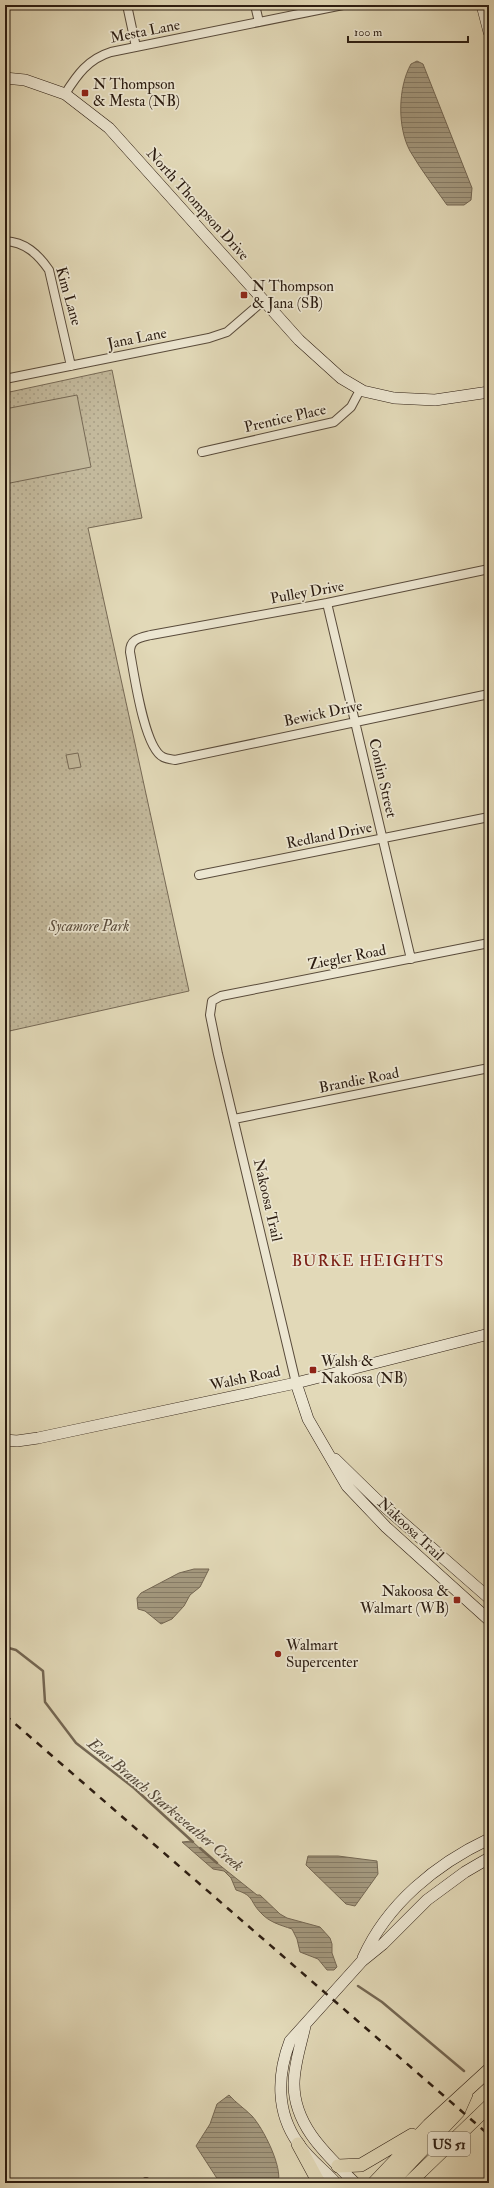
<svg xmlns="http://www.w3.org/2000/svg" width="494" height="2188" font-family="'IM FELL Double Pica',serif">
<style>
.park{fill:url(#park-dots);stroke:#776a56}
.garden{fill:#c3b99c;stroke:#776a56}
.water{fill:url(#water-rules);stroke:#746753}
.lines{fill:none;stroke-linecap:round;stroke-linejoin:round}
.stream{stroke:#746753;stroke-width:2.5}
.street-casing{stroke:#594b3b;stroke-width:10}
.secondary-casing{stroke:#2b1c11;stroke-width:12}
.primary-casing{stroke:#2b1c11;stroke-width:14}
.street{stroke:#ece6d1;stroke-width:8}
.secondary{stroke:#ece6d1;stroke-width:11}
.primary{stroke:#e2d9b8;stroke-width:13}
.rail{stroke:#2b1c11;stroke-width:2.5;stroke-dasharray:7 7;stroke-linecap:butt}
.poi-dot{fill:#8f2418;stroke:#ece6d1;stroke-width:1.5}
.labels{text-anchor:middle;stroke-width:3.5;stroke-linejoin:round;paint-order:stroke}
.shield{fill:#ece6d1;stroke:#65594b;stroke-width:1}
.shield-label{font-size:14px;font-weight:bold;fill:#2b1c11}
.street-label{font-size:15px;fill:#2b1c11;stroke:#ece6d1}
.poi-label{font-size:15px;fill:#2b1c11;stroke:#ece6d1;text-anchor:start}
.park-label{font-size:15px;font-style:italic;fill:#594b3b;stroke:#ece6d1}
.neighbourhood-label{font-size:16px;letter-spacing:1px;fill:#7a1f14;stroke:#ece6d1}
.water-label{font-size:16px;font-style:italic;fill:#554838;stroke:#ece6d1}
</style>
<defs>
<pattern id="park-dots" width="8" height="8" patternUnits="userSpaceOnUse"><rect width="8" height="8" fill="#c3b99c"/><path d="M2 2h.1M6 6h.1" fill="none" stroke="#a89e85" stroke-width="1.8" stroke-linecap="round"/></pattern>
<pattern id="water-rules" width="6" height="5" patternUnits="userSpaceOnUse"><rect width="6" height="5" fill="#a4997f"/><path d="M0 2.5h6" fill="none" stroke="#867c67"/></pattern>
</defs>
<rect width="100%" height="100%" fill="#e2d9b8"/>
<filter id="stains"><feTurbulence type="fractalNoise" baseFrequency=".005" numOctaves="4"/><feColorMatrix values="0 0 0 0 .2 0 0 0 0 .09 0 0 0 0 .02 0 0 0 .5 -.17"/></filter>
<radialGradient id="worn" r=".72"><stop offset=".6" stop-color="#630" stop-opacity="0"/><stop offset="1" stop-color="#630" stop-opacity=".3"/></radialGradient>
<path class="park" d="M112 370 142 518 88 528 189 991 5 1032V393Z"/>
<path class="garden" d="M77 395 91 467 5 484V409Z
M78 753 81 767 69 769 66 755Z"/>
<path class="water" d="M417 61 423 64 472 188 471 200 464 205H447C435 188 421 170 410 151 397 127 398 87 411 64Z
M194 1569H209L200 1587 190 1595 184 1606 172 1619 161 1624 145 1611 138 1609 137 1598 141 1593 179 1573Z
M192 1841 207 1855 257 1895H260L280 1914 287 1918 320 1927 330 1938 332 1944V1953L337 1967 334 1970H327L318 1959 300 1952 297 1939 292 1929C280 1925 269 1922 261 1913 249 1901 255 1896 236 1890L231 1878 224 1871 213 1869 182 1842Z
M308 1856H338L377 1861 378 1874 355 1906 346 1904 306 1865Z
M229 2095C236 2103 244 2108 252 2116 263 2128 283 2167 278 2183H220L196 2146 210 2124 217 2104Z"/>
<g class="lines">
<path class="stream" d="M5 1647 16 1650 43 1671 45 1702 76 1743 134 1788 193 1842
M200 1848 217 1863
M358 1986 382 2002 464 2071"/>
<defs>
<path id="street" d="M127 5 136 47
M255 5 259 22
M65 94C77 75 88 59 111 52L343 5
M5 241C25 242 38 254 49 270L71 366
M5 379 209 338 227 332 263 301
M202 452 334 422 351 407 360 390
M489 569 327 603 151 635C139 638 130 639 130 652 134 673 144 748 163 757 166 759 171 759 175 760L489 694
M327 603 411 959
M199 875 489 817
M234 1119 489 1068
M296 1383 218 1054 210 1015 212 1001 221 996 489 943
M146 2182V2183"/>
<path id="secondary" d="M482 5 489 32
M5 78 25 80 65 94 109 128 299 340 341 378 363 391 394 398 435 400 489 392
M296 1383 308 1419 347 1486 386 1527 489 1620
M5 1440 17 1441 38 1438 296 1383 489 1334
M335 1459 377 1500 489 1598
M363 1958C387 1904 436 1864 489 1839
M305 2026C301 2045 294 2064 294 2084 294 2126 327 2155 355 2183
M336 2183C324 2170 308 2158 298 2143 276 2112 277 2075 290 2041L362 1961 383 1944 427 1900 465 1872 489 1858"/>
<path id="primary" d="M298 2144 319 2183
M338 2166 361 2165 412 2135
M374 2183 429 2125 489 2070
M391 2183 458 2112 466 2094
M409 2183 489 2106"/>
</defs>
<use href="#street" class="street-casing"/>
<use href="#secondary" class="secondary-casing"/>
<use href="#primary" class="primary-casing"/>
<use href="#street" class="street"/>
<use href="#secondary" class="secondary"/>
<use href="#primary" class="primary"/>
<path class="rail" d="M5 1715 489 2135"/>
</g>
<g class="poi-dot">
<rect x="81" y="89" width="8" height="8" rx="2"/>
<rect x="240" y="291" width="8" height="8" rx="2"/>
<rect x="309" y="1366" width="8" height="8" rx="2"/>
<rect x="453" y="1596" width="8" height="8" rx="2"/>
<circle cx="278" cy="1654" r="4"/>
</g>
<g class="labels">
<rect class="shield" x="428" y="2132" width="42" height="24" rx="3"/>
<g class="shield-label">
<text x="449" y="2149">US 51</text>
</g>
<g class="street-label">
<text transform="translate(145 31) rotate(-11)" y="5">Mesta Lane</text>
<text transform="translate(198 204) rotate(48)" y="5">North Thompson Drive</text>
<text transform="translate(69 296) rotate(74)" y="5">Kim Lane</text>
<text transform="translate(137 338) rotate(-11)" y="5">Jana Lane</text>
<text transform="translate(285 418) rotate(-13)" y="5">Prentice Place</text>
<text transform="translate(307 592) rotate(-10)" y="5">Pulley Drive</text>
<text transform="translate(323 713) rotate(-12)" y="5">Bewick Drive</text>
<text transform="translate(383 778) rotate(77)" y="5">Conlin Street</text>
<text transform="translate(329 835) rotate(-11)" y="5">Redland Drive</text>
<text transform="translate(347 957) rotate(-11)" y="5">Ziegler Road</text>
<text transform="translate(359 1080) rotate(-11)" y="5">Brandie Road</text>
<text transform="translate(268 1200) rotate(77)" y="5">Nakoosa Trail</text>
<text transform="translate(245 1378) rotate(-12)" y="5">Walsh Road</text>
<text transform="translate(411 1529) rotate(43)" y="5">Nakoosa Trail</text>
</g>
<g class="poi-label">
<text x="93" y="89">N Thompson<tspan x="93" dy="17">&amp; Mesta (NB)</tspan></text>
<text x="252" y="291">N Thompson<tspan x="252" dy="17">&amp; Jana (SB)</tspan></text>
<text x="321" y="1366">Walsh &amp;<tspan x="321" dy="17">Nakoosa (NB)</tspan></text>
<text x="449" y="1596" text-anchor="end">Nakoosa &amp;<tspan x="449" dy="17">Walmart (WB)</tspan></text>
<text x="286" y="1650">Walmart<tspan x="286" dy="17">Supercenter</tspan></text>
</g>
<g class="park-label">
<text x="89" y="931">Sycamore Park</text>
</g>
<g class="neighbourhood-label">
<text x="368" y="1266">BURKE HEIGHTS</text>
</g>
<g class="water-label">
<text transform="translate(166 1804) rotate(40)" y="6">East Branch Starkweather Creek</text>
</g>
</g>
<rect width="494" height="2188" fill="none" stroke="#e2d9b8" stroke-width="20"/>
<rect x="6" y="6" width="482" height="2176" fill="none" stroke="#2b1c11" stroke-width="2"/>
<rect x="10" y="10" width="474" height="2168" fill="none" stroke="#2b1c11"/>
<path d="M348 36v6h120v-6" fill="none" stroke="#2b1c11" stroke-width="2"/>
<text x="354" y="36" font-size="12" fill="#2b1c11" stroke="#ece6d1" stroke-width="3" paint-order="stroke">100 m</text>
<rect width="100%" height="100%" filter="url(#stains)"/>
<rect width="100%" height="100%" fill="url(#worn)"/>
</svg>
